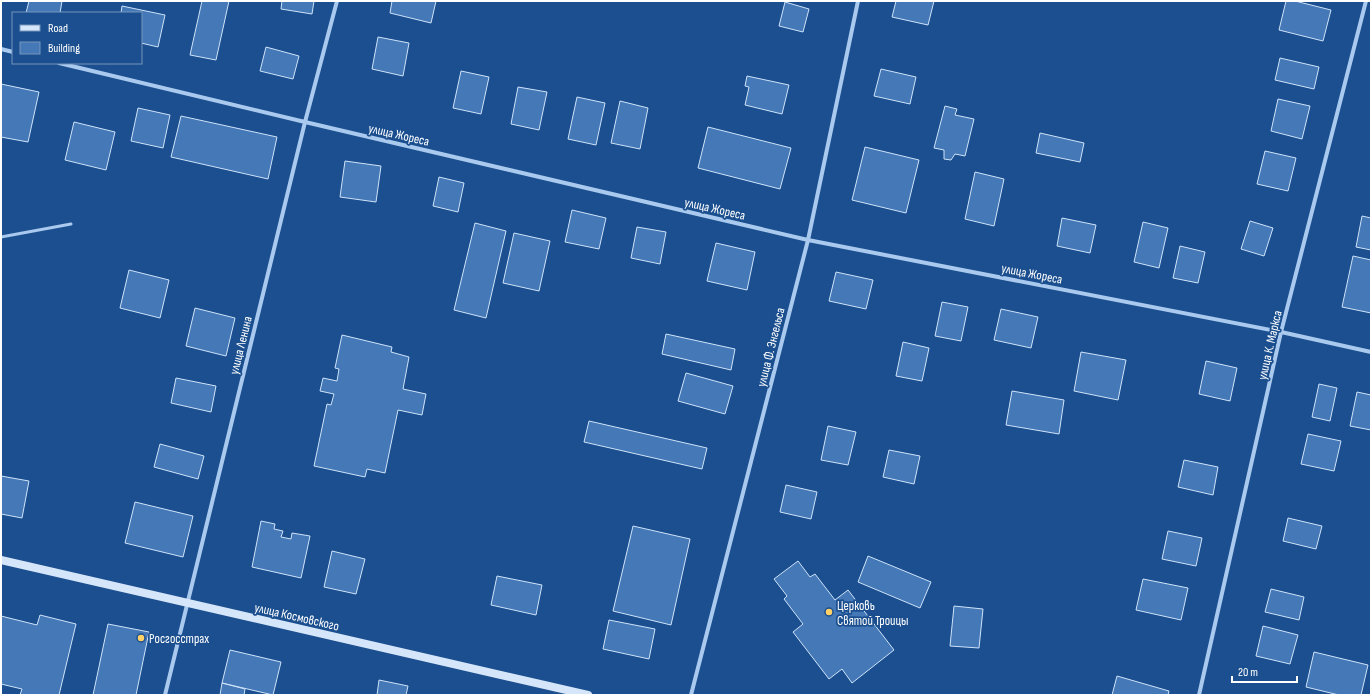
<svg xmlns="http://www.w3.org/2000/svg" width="1372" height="696" font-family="'Sofia Sans Condensed',sans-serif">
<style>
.building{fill:#4478b7;stroke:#cfe3fa}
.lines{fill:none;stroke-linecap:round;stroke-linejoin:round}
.service{stroke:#a9c9ee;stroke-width:3}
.minor{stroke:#a9c9ee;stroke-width:4}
.secondary{stroke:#d6e6fa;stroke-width:8}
.poi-dot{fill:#ffd166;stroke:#1b4f8f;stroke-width:1.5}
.labels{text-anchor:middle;stroke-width:3.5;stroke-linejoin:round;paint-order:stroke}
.street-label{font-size:13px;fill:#fff;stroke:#1b4f8f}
.poi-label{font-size:13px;fill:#fff;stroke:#1b4f8f;text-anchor:start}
</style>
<rect width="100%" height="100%" fill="#1b4f8f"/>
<path class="building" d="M29 1H62L60 13H26Z
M202 1H229L216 60 190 55Z
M282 1H314L312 14 281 9Z
M392 1H436L431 23 390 13Z
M896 1H934L928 25 892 17Z
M1286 1H1295L1331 10 1323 41 1279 30Z
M785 2 809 9 803 32 779 26Z
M122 6 165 15 158 47 141 43V13H121Z
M378 37 409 43 403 76 372 69Z
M266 47 299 56 293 79 260 71Z
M1280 58 1319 67 1314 89 1275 80Z
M881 69 916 77 910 104 874 96Z
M461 71 489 77 481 114 453 108Z
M747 76 789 85 782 114 745 105 749 87 745 86Z
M1 84 39 92 28 142 1 137Z
M518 87 547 92 539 130 511 124Z
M577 97 605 103 596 145 568 139Z
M1278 99 1310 106 1302 139 1271 131Z
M620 101 648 108 640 149 611 143Z
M945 106 957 109 955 115 974 119 965 156 955 154 951 160 944 159V150L934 148Z
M138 108 170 115 163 148 131 141Z
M181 116 277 137 268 179 171 157Z
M74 122 115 132 106 170 65 160Z
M708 127 791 148 780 189 698 168Z
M1040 133 1084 143 1080 162 1036 153Z
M865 147 919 160 906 213 852 200Z
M1265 151 1296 158 1288 191 1257 184Z
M345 161 381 166 376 202 340 197Z
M975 172 1004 179 994 226 965 219Z
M439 177 464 183 458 212 433 206Z
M572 210 606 218 599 249 565 242Z
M1362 216 1371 218V250L1356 247Z
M1062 218 1096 225 1090 253 1057 246Z
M1250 221 1273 228 1264 256 1241 249Z
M1143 222 1168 228 1159 268 1134 262Z
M475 223 506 231 486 318 454 310Z
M637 227 666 232 660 264 631 258Z
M514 233 550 241 539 291 503 283Z
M716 243 755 252 747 290 707 281Z
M1180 246 1205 252 1198 283 1173 278Z
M1353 256 1371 260V313L1342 307Z
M129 270 169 280 160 318 120 308Z
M836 272 873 280 866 309 829 301Z
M942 302 968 307 961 341 935 336Z
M195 308 235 318 226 356 186 346Z
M1001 309 1038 317 1031 348 994 340Z
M666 334 735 349 731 370 662 354Z
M342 335 392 347 391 352 409 357 403 389 426 394 422 415 398 410 385 473 367 469 365 477 314 466 327 404 331 405 334 394 320 391 323 378 337 381 339 369 335 368Z
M903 342 929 348 922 381 896 376Z
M1081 352 1126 360 1118 400 1074 391Z
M1206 361 1237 368 1230 401 1199 394Z
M686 373 733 386 725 414 678 401Z
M176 378 216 386 211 412 171 403Z
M1319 384 1337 388 1330 421 1312 417Z
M1012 391 1064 400 1059 434 1006 425Z
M1357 392 1371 395V430L1350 426Z
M589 421 707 448 702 469 584 442Z
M828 426 856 432 848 465 821 460Z
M1308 434 1341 441 1334 471 1301 464Z
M160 444 204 456 198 479 154 467Z
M889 450 920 456 914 484 883 477Z
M1184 460 1218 467 1213 495 1178 487Z
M1 476 29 481 22 518 1 514Z
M786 485 817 492 811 519 780 512Z
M135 502 193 516 183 557 125 543Z
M1288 518 1322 526 1316 549 1283 541Z
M261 521 275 524 274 529 283 531 281 537 291 539 292 533 310 536 301 578 252 567Z
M633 526 690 539 671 625 613 611Z
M1168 531 1202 538 1196 566 1162 559Z
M332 551 365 559 356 594 324 587Z
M868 556 931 582 920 608 858 582Z
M798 561 810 577 815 574 835 600 848 590 894 650 852 683 842 669 829 679 793 632 803 624 784 599 787 596 774 579Z
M497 576 542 585 536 615 491 605Z
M1143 579 1188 588 1181 620 1136 610Z
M1271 589 1304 597 1299 620 1265 612Z
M954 606 983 609 979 648 950 646Z
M40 615 76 624 59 695H20L22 689 1 684V616L37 625Z
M609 620 655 629 649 659 603 649Z
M108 624 149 632 136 695H93Z
M1263 626 1298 635 1290 664 1256 656Z
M230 650 281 662 273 695 222 683Z
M1314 652 1368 665 1361 695H1339L1306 687Z
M1117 676 1169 691 1168 695H1112Z
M379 680 408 686 406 695H377Z
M222 683 245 689 244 695H220Z"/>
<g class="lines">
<path class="service" d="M1 237 71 224"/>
<path class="minor" d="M1 49 13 52
M59 63 305 122 808 240 1281 332 1371 352
M165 695 305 122 337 1
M691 695 808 240 858 1
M1199 695 1281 332 1366 1"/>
<path class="secondary" d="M1 560 588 695"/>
</g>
<g class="poi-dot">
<circle cx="829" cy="612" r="4"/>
<circle cx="141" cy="638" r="4"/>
</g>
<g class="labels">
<g class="street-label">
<text transform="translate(399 134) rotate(13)" y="5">улица Жореса</text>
<text transform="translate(715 208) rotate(13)" y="5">улица Жореса</text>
<text transform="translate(1032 273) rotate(11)" y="5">улица Жореса</text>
<text transform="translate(240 345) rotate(-76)" y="5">улица Ленина</text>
<text transform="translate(1269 345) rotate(-77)" y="5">улица К. Маркса</text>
<text transform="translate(770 347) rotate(-76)" y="5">улица Ф. Энгельса</text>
<text transform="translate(297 616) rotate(13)" y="5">улица Космовского</text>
</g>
<g class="poi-label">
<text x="837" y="610">Церковь<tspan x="837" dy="15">Святой Троицы</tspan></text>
<text x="149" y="643">Росгосстрах</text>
</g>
</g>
<rect width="1372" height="696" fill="none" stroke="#ffffff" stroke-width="4"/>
<rect x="12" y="12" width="130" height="52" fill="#1b4f8f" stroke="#7695bc"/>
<rect x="20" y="25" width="20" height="6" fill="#d6e6fa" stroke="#7695bc"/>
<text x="48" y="32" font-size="12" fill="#ffffff">Road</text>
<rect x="20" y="42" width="20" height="12" fill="#4478b7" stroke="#7695bc"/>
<text x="48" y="52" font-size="12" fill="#ffffff">Building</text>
<path d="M1232 676v6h65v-6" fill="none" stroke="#ffffff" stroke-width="2"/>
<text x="1238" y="676" font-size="12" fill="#ffffff" stroke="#1b4f8f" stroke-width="3" paint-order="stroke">20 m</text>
</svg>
